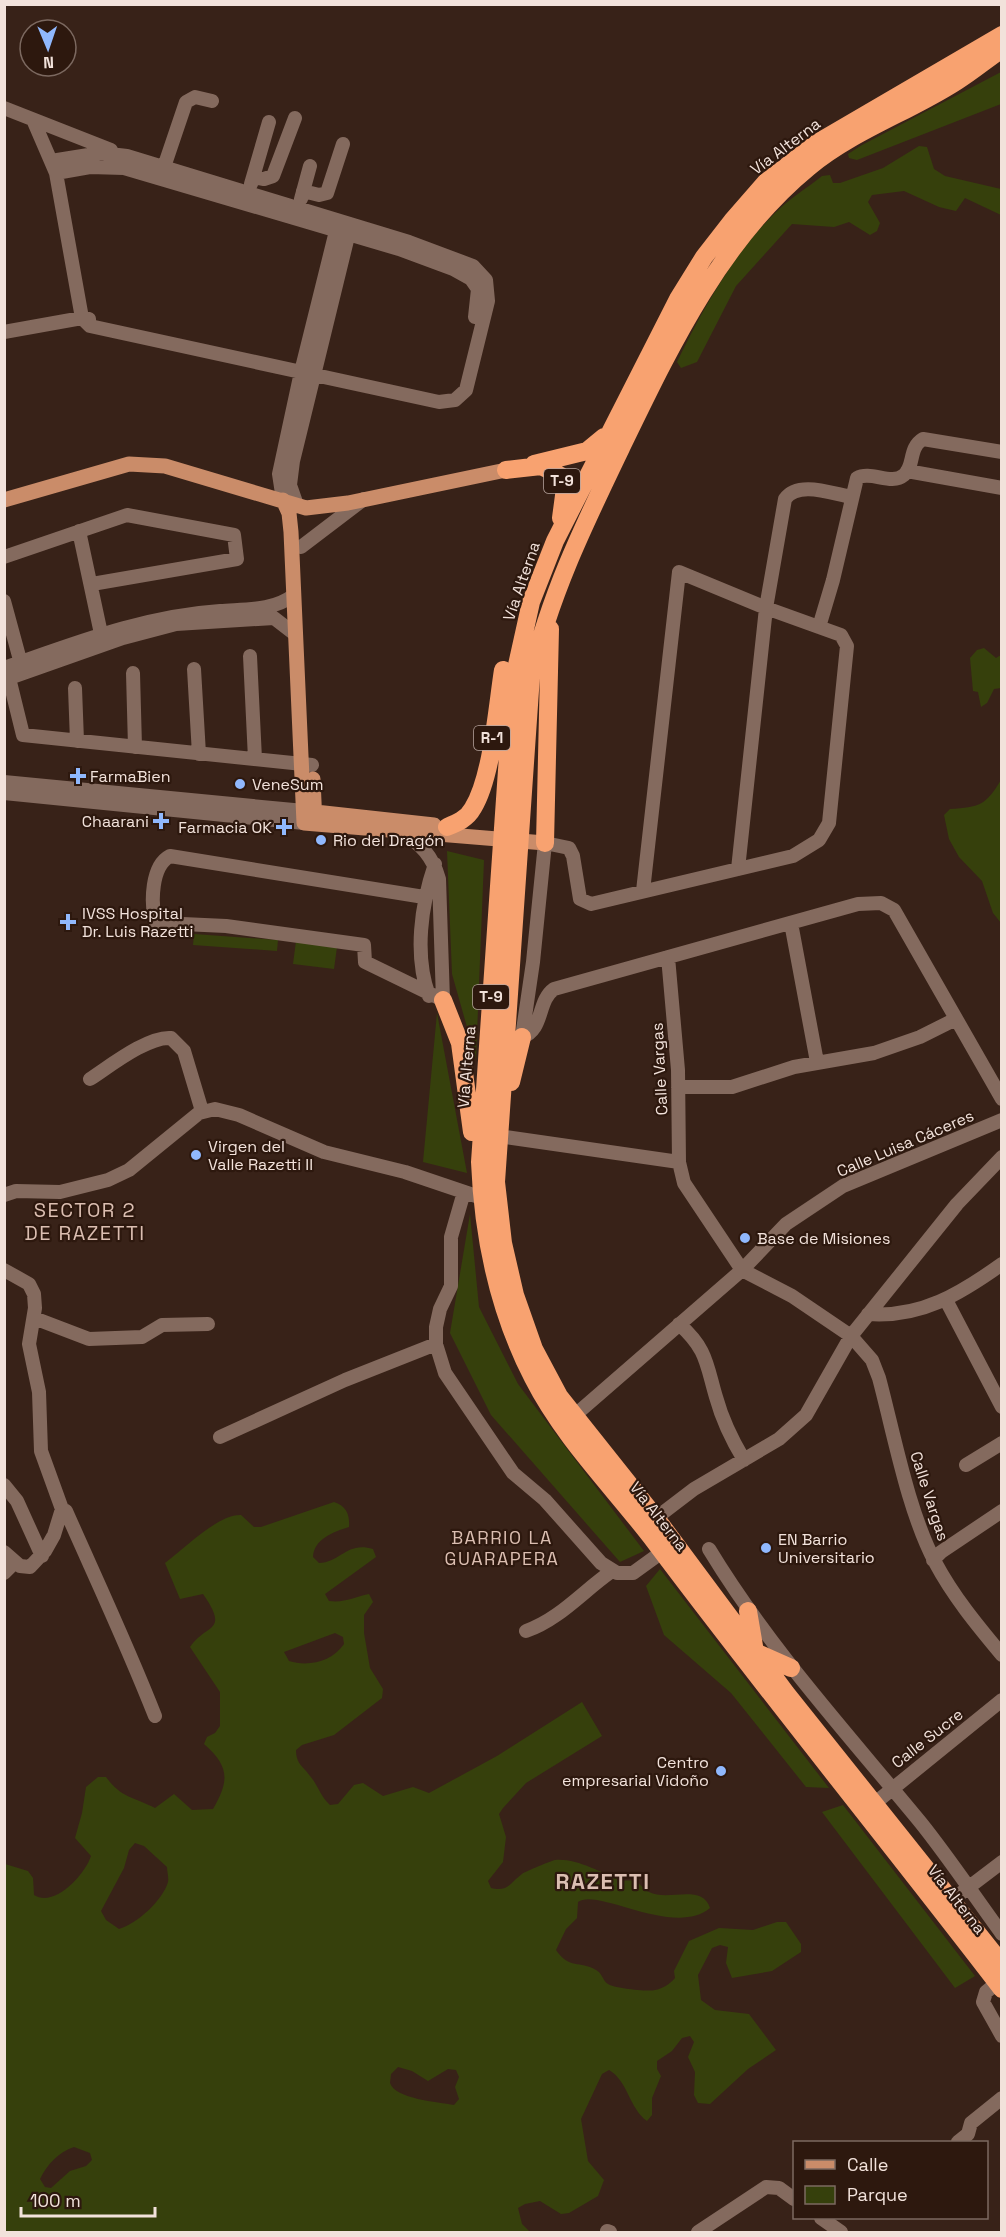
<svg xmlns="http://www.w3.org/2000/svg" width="1006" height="2237" font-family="'Space Grotesk',sans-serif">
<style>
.green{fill:#36400c;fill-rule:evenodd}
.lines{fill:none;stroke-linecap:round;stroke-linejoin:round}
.minor{stroke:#846a5e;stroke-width:14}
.major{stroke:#ca8c69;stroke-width:15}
.highway{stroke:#f8a270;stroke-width:18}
.poi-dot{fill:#90b8fd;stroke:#2d180e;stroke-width:2}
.labels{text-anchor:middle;stroke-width:4.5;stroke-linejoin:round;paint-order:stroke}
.shield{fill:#2d180e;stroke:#b7a59e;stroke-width:1.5}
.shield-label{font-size:15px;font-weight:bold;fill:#f2e2db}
.street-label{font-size:16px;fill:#f2e2db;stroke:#2d180e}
.poi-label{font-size:16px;fill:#f2e2db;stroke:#2d180e;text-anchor:start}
.neighbourhood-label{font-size:18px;letter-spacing:1.5px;fill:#dbbeb1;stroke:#2d180e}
.quarter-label{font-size:20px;letter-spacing:1.5px;fill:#dbbeb1;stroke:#2d180e}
.district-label{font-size:22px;font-weight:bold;letter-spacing:1.5px;fill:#dbbeb1;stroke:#2d180e}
</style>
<rect width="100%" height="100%" fill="#382218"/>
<path class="green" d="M1001 72V104L857 160 849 158 848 154 862 145Z
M919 146 927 147 934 169 945 176 1001 189V215L965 198 956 211 939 207 904 191 872 195 868 202 880 223 877 231 870 235 849 222 834 227 792 224 736 286 697 362 681 368 677 362C702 310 734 253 775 213 789 199 807 188 822 176L830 175 833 183H840L883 168Z
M984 648 996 658 1001 655V688L994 689 987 703 981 707 978 692 973 691 970 658 977 650Z
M1001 780V923L993 913 982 881 959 857 949 839 944 815 950 809C980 807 985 806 1001 780Z
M447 851 484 860 476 1059 452 974Z
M194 934 278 940 277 951 193 945Z
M296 941 337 947 334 969 293 964Z
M437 1013 467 1173 423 1162Z
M470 1214 479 1307 518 1384 644 1551 620 1562 491 1415 450 1333Z
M334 1502C346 1506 350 1514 349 1527 333 1532 314 1539 313 1557L319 1563C341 1562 347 1541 373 1549L376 1557 325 1594 329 1601C345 1603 354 1597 369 1594L373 1602 364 1615V1633L370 1668 383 1689 382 1698 334 1735 302 1745 296 1750C296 1764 303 1766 310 1776 318 1785 320 1796 330 1805L338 1804 354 1785 363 1783 383 1796 413 1787 429 1793 497 1756 582 1702 602 1736 526 1783 503 1808 499 1814 506 1837 503 1862 488 1881 491 1888C508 1892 510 1883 522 1874 526 1871 551 1861 555 1860 577 1858 601 1873 621 1880 626 1881 630 1880 635 1881 640 1883 644 1890 649 1892 668 1902 702 1883 710 1908 674 1938 597 1887 578 1902L577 1918 566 1929 556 1950C570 1970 579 1960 596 1970 603 1974 602 1980 608 1984 613 1988 648 1992 655 1990 662 1989 670 1984 675 1978L674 1971 689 1941 719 1928 753 1930 777 1922H786L801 1944V1952L772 1971 732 1978 726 1963 728 1947 720 1945 712 1948 698 1975 701 2000 715 2010 749 2014 776 2050 748 2069 710 2104 698 2103 694 2095 695 2072 688 2057 694 2042 690 2036 682 2038 672 2051 657 2061V2069L661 2076 652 2098V2115L647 2121C629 2108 628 2081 609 2070L602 2074 581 2119 588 2161 604 2180 598 2196 569 2213 561 2214 540 2201 525 2204 518 2208 522 2224 530 2232H5V1864L28 1871 33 1878 34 1895C54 1908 85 1875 91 1856L75 1838 82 1813 86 1787 98 1777H106C121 1798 134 1797 155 1808L174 1794 192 1810 213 1809C230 1780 229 1766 204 1744L207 1737 215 1733 220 1726V1692L190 1647C206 1623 230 1633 203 1594L180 1599 165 1563C184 1549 218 1514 241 1515L254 1527H261ZM335 1633 343 1637 344 1644C332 1662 308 1667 289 1661L284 1652ZM135 1843 144 1846 167 1867C167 1871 169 1878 168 1882 163 1900 137 1924 119 1929L106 1920 101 1911 124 1868 129 1850ZM398 2067 412 2071 428 2081 448 2069 456 2070 459 2077 455 2087 459 2099 454 2105C438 2102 395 2099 390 2083L391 2074ZM74 2147 90 2153 92 2160 86 2166 70 2171 51 2188 45 2187 40 2179C47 2165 58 2152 74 2147Z
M660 1569 829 1788 806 1787 731 1693 664 1635 646 1586Z
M843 1805 975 1976 955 1988 822 1812Z"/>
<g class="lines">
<path class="minor" d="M4 108 111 150
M34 122 56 173 82 318 90 326 439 402 455 400 466 390 488 301 486 280 473 266 409 242 127 156 101 153 51 161
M164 167 186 102 195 97 212 101
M56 173 90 167 124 168 399 249 453 269 471 279 478 289 475 317
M253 177 264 179 273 176 295 118
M251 184 269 122
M303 191 319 195 327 193 343 144
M301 199 310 166
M4 332 82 318 89 319
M907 471 1002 488
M283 500 279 474 301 372 338 223
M297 505 290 485 293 461 350 228
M79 531 103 643
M301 547 364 499
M4 557 127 515 234 535 237 559 92 584
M4 601 23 671
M819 627 833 580 857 478C871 470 891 486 904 475 915 466 908 448 923 439L1002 452
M250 656 255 759
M4 668C76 643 144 616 220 611 246 609 273 611 294 595
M194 669 199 754
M133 673 135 747
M9 678 23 735 312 765
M4 680 123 638 176 624 274 618 296 635
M75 688 77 741
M4 782 304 811
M4 793 304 823
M400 833C421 842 433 857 439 879L443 1000 365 962 364 945 226 926 161 923 155 921C151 902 151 866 170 856L424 897
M738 869 766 608 785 499C798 480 833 494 852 497
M791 923 817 1062
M668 957 678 1070 679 1162 684 1183 742 1270
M429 996C414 955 421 905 435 864
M522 1037 533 962 545 843 569 848 573 856 580 899 591 904 793 856 819 840 829 823 847 646 841 635 766 608 679 572 643 891
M522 1037C544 1030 537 1001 554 989L858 904 881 903 894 910 1002 1099
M90 1079C110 1066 148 1036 171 1038L184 1051 202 1111
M678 1087H732L794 1067 874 1053 920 1037 956 1019
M498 1136 679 1162
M464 1192 451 1237V1286L440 1309 436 1327V1344L445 1373 513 1473 545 1500 601 1563 617 1573H633L662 1552
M4 1195 16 1191 60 1192 108 1180 129 1170 199 1113 215 1109 239 1115 324 1152 405 1172 482 1198
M4 1270 29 1284 34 1294 35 1308 29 1344 39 1392 41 1451 62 1509 54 1535 45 1551 30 1567 20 1566 4 1552
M742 1270 792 1296 851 1336 957 1204 1002 1157
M946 1300 1002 1407
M868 1314C921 1318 960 1294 1002 1264
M34 1318 89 1339 142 1337 162 1325 208 1324
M679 1324C707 1349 706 1363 716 1397 722 1419 732 1440 744 1460
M574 1416 742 1270 786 1224 843 1186 1002 1120
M220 1437 345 1380 436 1344
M966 1465 1002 1443
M4 1485 17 1501 42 1556
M62 1509 66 1511C96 1579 128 1647 155 1716
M656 1518 694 1489 779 1439 806 1415 851 1336 872 1360 879 1378C894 1434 908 1511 935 1562 953 1596 977 1625 1002 1655
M709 1549C769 1648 847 1733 921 1823 949 1858 975 1897 1002 1934
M933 1560 941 1552 1002 1511
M4 1573 15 1562
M526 1631C560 1619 583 1591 612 1571
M875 1803 1002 1700
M952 1900 1002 1862
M997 1983 986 1992 983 2002 1002 2036
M958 2142 968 2134 971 2123 1002 2098
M821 2218 841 2232
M607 2231 610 2232
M698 2232 766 2187 779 2188 794 2199"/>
<path class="major" d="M4 500 129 464 165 466 306 508 348 503 506 470
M283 500 289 513 291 532 304 823 545 843
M313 779 315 824
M306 811 434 825"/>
<path class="highway" d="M1002 35 817 143 766 182 732 221 704 257 678 299 555 541 531 602 513 683 480 1162C483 1237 498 1310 533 1378 564 1439 614 1488 655 1542 768 1693 887 1839 1002 1989
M1002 49C987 59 973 71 957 81 909 112 854 130 809 167 720 240 670 347 621 448 585 523 550 594 531 676L496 1182 503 1243 515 1295 534 1349 559 1396 656 1518 786 1693 1002 1964
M534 464 587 451 604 437
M506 470 541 466 561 476 565 488 561 518
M447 827C457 823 467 819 473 808 492 777 497 708 503 670
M545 843 550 629
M443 1000 460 1043 472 1132
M511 1082 522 1037
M748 1611 755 1652 791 1668"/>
</g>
<g class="poi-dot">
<path d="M75 767h6v6h6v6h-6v6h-6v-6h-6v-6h6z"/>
<circle cx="240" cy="784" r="6"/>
<path d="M158 812h6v6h6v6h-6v6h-6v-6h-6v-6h6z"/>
<path d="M281 818h6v6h6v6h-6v6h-6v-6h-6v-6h6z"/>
<circle cx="321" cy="840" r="6"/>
<path d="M65 913h6v6h6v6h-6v6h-6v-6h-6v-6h6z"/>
<circle cx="196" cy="1155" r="6"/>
<circle cx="745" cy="1238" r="6"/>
<circle cx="766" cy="1548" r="6"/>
<circle cx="721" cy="1771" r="6"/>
</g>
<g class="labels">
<g class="shield">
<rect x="544" y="469" width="36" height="24" rx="4.5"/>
<rect x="474" y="726" width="36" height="24" rx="4.5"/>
<rect x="473" y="985" width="36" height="24" rx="4.5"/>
</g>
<g class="shield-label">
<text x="562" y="486">T-9</text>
<text x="492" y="743">R-1</text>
<text x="491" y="1002">T-9</text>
</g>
<g class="street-label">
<text transform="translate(785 146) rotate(-37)" y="6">Vía Alterna</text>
<text transform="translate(521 581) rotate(-71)" y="6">Vía Alterna</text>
<text transform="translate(466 1067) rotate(-85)" y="6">Vía Alterna</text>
<text transform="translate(659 1069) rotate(-93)" y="6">Calle Vargas</text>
<text transform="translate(905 1143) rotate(-23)" y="6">Calle Luisa Cáceres</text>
<text transform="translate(930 1496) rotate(72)" y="6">Calle Vargas</text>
<text transform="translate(659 1516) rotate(52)" y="6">Vía Alterna</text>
<text transform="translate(927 1738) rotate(-38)" y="6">Calle Sucre</text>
<text transform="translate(957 1899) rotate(52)" y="6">Vía Alterna</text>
</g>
<g class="poi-label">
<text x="90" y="782">FarmaBien</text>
<text x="252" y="790">VeneSum</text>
<text x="149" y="827" text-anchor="end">Chaarani</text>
<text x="272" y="833" text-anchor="end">Farmacia OK</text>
<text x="333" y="846">Rio del Dragón</text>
<text x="82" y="919">IVSS Hospital<tspan x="82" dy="18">Dr. Luis Razetti</tspan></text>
<text x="208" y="1152">Virgen del<tspan x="208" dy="18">Valle Razetti II</tspan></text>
<text x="757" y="1244">Base de Misiones</text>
<text x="778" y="1545">EN Barrio<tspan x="778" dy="18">Universitario</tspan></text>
<text x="709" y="1768" text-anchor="end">Centro<tspan x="709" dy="18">empresarial Vidoño</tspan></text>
</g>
<g class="neighbourhood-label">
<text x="502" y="1544">BARRIO LA<tspan x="502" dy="21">GUARAPERA</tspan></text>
</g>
<g class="quarter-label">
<text x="85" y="1217">SECTOR 2<tspan x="85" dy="23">DE RAZETTI</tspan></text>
</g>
<g class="district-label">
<text x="603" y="1889">RAZETTI</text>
</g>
</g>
<rect width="1006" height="2237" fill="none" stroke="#f2e2db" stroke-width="12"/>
<rect x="793" y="2141" width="195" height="78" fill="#2d180e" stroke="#7c6960" stroke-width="1.5"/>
<rect x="805" y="2160" width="30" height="9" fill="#ca8c69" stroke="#7c6960" stroke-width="1.5"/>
<text x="847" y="2171" font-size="18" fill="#f2e2db">Calle</text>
<rect x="805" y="2186" width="30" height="18" fill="#36400c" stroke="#7c6960" stroke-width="1.5"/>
<text x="847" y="2201" font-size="18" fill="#f2e2db">Parque</text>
<g transform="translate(48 48) rotate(178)"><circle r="28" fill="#2d180e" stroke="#7c6960" stroke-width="1.5"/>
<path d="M0-4.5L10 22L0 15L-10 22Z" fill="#90b8fd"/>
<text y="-9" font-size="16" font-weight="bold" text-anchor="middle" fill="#f2e2db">N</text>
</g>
<path d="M21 2207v9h134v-9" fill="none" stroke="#f2e2db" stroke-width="3"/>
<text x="30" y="2207" font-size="18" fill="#f2e2db" stroke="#2d180e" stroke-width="4.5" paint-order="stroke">100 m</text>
</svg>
